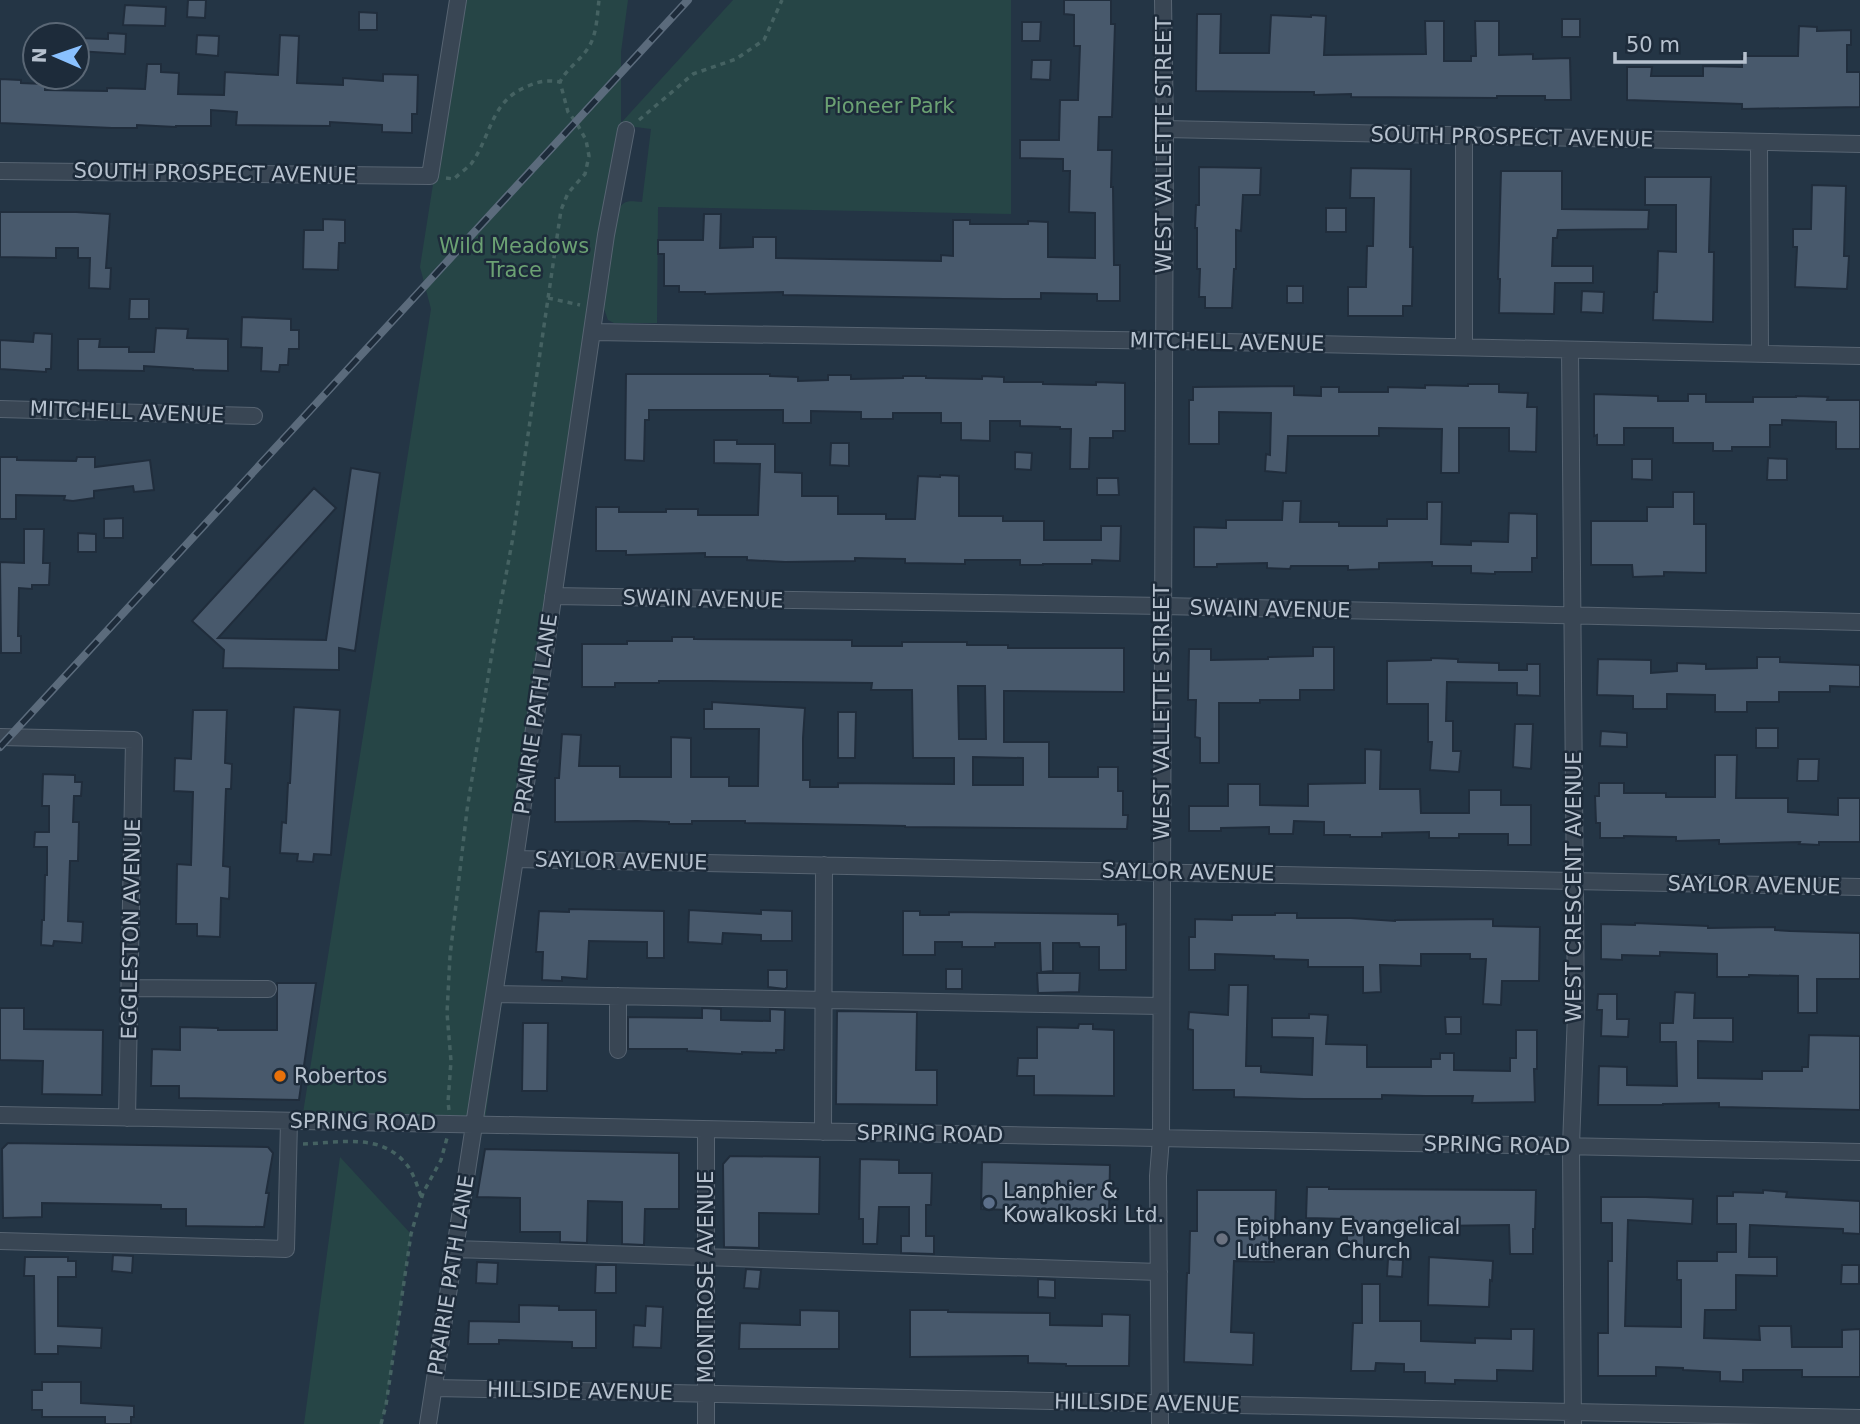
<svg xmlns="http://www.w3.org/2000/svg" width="1860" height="1424" font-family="'DejaVu Sans',sans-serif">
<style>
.green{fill:#264546}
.building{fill:#48596c;stroke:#202d3c;stroke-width:2;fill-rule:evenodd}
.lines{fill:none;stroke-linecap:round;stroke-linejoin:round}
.minor-casing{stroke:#576472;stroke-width:18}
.path{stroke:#456262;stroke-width:3.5;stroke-dasharray:5 5;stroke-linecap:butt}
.minor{stroke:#394654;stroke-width:16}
.rail-casing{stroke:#5b6b7c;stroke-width:8}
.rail{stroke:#1d2b3a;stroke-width:5;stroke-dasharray:16;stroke-linecap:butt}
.food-dot{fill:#e8710a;stroke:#1d2b3a;stroke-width:2.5}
.service-dot{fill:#5c6f8a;stroke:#1d2b3a;stroke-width:2.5}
.worship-dot{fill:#6b7280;stroke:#1d2b3a;stroke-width:2.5}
.labels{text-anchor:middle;stroke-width:5;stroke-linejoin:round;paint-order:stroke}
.park-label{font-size:21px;fill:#6ba173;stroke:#1d2b3a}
.street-label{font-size:21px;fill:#b6c1ce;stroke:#1d2b3a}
.poi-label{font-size:21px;fill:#b6c1ce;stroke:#1d2b3a;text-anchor:start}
</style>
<rect width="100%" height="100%" fill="#243545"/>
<path class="green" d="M462 0H628L621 52V123L733 0H1011V214L658 207 657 323H614L608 320 603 306 618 211C623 199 630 201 642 202L651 129 620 125 598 337 485 1119 303 1113 431 309 420 267Z
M340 1157 411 1234 386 1405 381 1424H304Z"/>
<path class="building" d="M188 0H206L205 18 187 17Z
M1064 0H1111V24H1115L1112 117H1099L1098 150H1112L1111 187H1113L1114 265H1120V301H1097V294L1041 293V299H1003L783 295V292L705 294V292H679V286H664V254H658V240H703L704 214H721L720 248 753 247V237H776V258L941 261V255L953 256V220H970V224H1028V221L1048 222V257L1095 258V213L1069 212 1070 171H1063V159L1020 158V140H1059L1060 100H1078L1080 46H1074V15L1064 14Z
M125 5 166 7 165 26 123 25Z
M359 12 377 13V30H359Z
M1197 14H1221L1220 53H1269L1271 15 1311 17V15L1326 16 1324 55 1426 54 1425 21H1444V61H1471V56H1476L1475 21H1499V55L1533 54V59L1570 58 1571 100H1545V96H1497V98L1351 97V94L1314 95V92L1196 91Z
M1562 19H1580V37H1562Z
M1022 22H1041L1040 41H1022Z
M1799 26 1817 27V31L1851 30V45H1847V72H1860V107L1742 109V104L1627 100V67H1652L1651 76H1703V66L1742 67V56H1798Z
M108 33 126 34 125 54 77 51V38L108 39Z
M197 35 219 36 218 56 196 54Z
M280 35 299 36 297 83 343 85V78L383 81V74L418 75 417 114H412V133L382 132V125L330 122V126L236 125 237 112 211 110V126H176V127L137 125V128H112L0 123V79L21 80V83L45 84V90L107 91V88L145 89 147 64H161V72L179 73 178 94 224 95 225 72 278 75Z
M1032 60H1051L1050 80 1031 79Z
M1199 167 1261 168 1260 195H1243L1241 231 1236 230V269H1234L1232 308H1205V297H1199L1200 269H1197V228H1195L1196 205H1199Z
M1351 168 1411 169 1410 247H1413L1412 306H1403V316H1348V287H1366L1367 246H1373L1374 198H1350Z
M1501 171H1562V209L1649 210 1648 229 1558 230 1557 238H1553L1552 266H1593V283H1555L1554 314 1499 313 1500 279H1498Z
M1645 177H1711L1709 252H1714L1713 322 1653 320 1654 292H1657L1658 251 1676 252V205H1645Z
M1812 185 1846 186 1844 256H1849L1847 289 1795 287 1797 247H1793V229H1811Z
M1326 208H1346V232H1326Z
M0 212H76L110 214 106 268H111L110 289 89 288 90 258H78V248H56V258L0 257Z
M323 219 345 220V243H339L338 270 303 269 304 230H323Z
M1287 286H1303V303H1287Z
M1582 291 1604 292 1603 313 1581 312Z
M130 299H149V319H129Z
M242 317 291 319V330H299V349H289L288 365H280L279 372 261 371 262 348 241 347Z
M156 328 188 329 187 338 228 339V371L193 370V369L144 366V371L78 370V339H100L99 347H129V352H154Z
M34 333 52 334 51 369H46V372L0 369V340L33 342Z
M626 374H770V376L798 377V381L828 380V375H851V379L903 378V376H926V378L982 379V376L1004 377V382H1043V384L1096 385V382L1125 383V431H1113V438H1090L1089 469H1070L1071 429H1060V427L1020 426V421H990V441L961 440V423H941V413H893V419H861V412L811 411V423H783V410H649V420H645L644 461 625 460Z
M1468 384H1499V392L1528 393 1527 407H1537L1536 452 1509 451V428H1459V473H1441L1442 429 1379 428V436H1288L1286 473 1265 471 1266 454 1270 455 1271 413 1219 412V444H1189V400H1193V387L1294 386V395L1321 396V387H1339V392H1388V387L1425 388V385L1468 386Z
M1594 394 1658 396V401H1688V394H1706V402H1753V397H1796V396L1828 397 1827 400H1860V449H1836V422L1782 420V425H1770V447H1732V451H1713V443H1673V428H1624V445H1597V435L1594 436Z
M714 440H737V444H775V472L802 473V496H838V514H886V519H915L918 476 940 477V475L959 476V516H1003V521H1044V540H1101V526H1121L1120 561 1092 560V564H1043V565H1020V560H965V564L905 563V559L855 558V561L785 562 747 560V557H705V553L626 555V551H596V507H619V512H666V509H698V515H758L760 464 714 463Z
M831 443H849V466L830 465Z
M1015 452 1032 453 1031 470 1015 469Z
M0 457H17V460L76 461 77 457H95V467L150 460 154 490 134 492 133 486 94 491V498L73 501 64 500 65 496 16 495V519H0Z
M1768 458 1787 459V480H1767Z
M1632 459H1652V480L1632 479Z
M351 468 380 473 355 651 339 648V670L223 668 224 650 192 621 314 488 336 508 218 638 326 640Z
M1097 478H1118L1119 495H1097Z
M1673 492H1694V524H1706V573L1664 572V576L1633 577 1632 565H1591V521H1647V507H1673Z
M1283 501H1301L1300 522H1339V526H1387V519H1427V502H1442L1441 544 1471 545V541L1508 542 1509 513 1537 514V558H1532V572H1495V574L1471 573V566H1432V562L1379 563V569L1348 570V566H1291L1290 569 1267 568V563L1217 564V567H1194V527L1226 528V520H1282Z
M123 518V538H104V519Z
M24 529H44L43 563H50L49 585H32V589L19 588 18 636H21V653H1L0 562 24 563Z
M78 533 96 534V552H78Z
M672 637H694V639L852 640V646H902V642H967V645H1008V648H1124V692L1004 691V742H1049V777H1098V767H1118V791H1123V815H1128L1127 829 905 827V826L861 825 745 823V821H692V824H669V822L637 821 555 822V778H559L562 734 581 735 579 766H620V777H671V737L691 738V777H729V786H758L759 729H704V709H712V702L805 708 803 738V780H810V787H838V783L954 784V758H913L912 690H871L872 683 710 681H659V683H615V687H582V644H627V641H672ZM958 686H985L986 739H959ZM973 757 1023 758V785H973Z
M1313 647H1334V690H1300V700H1260V703H1219V763H1200V738L1195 737 1196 700H1188L1189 649H1211V660L1268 659V657L1313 656Z
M1757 657H1780V662L1860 665V687L1830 686V692H1779V702H1747V712H1715V695L1667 694V709H1633V696L1597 695 1598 659 1651 660V673L1677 671V663L1706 664V669L1757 668Z
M1431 658 1458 659V662L1499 663V670H1527V664H1540V696L1517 695V683L1447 682 1446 721H1453V751H1461L1459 772 1430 770 1432 742H1428V704H1387V661L1431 660Z
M294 707 340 710 331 855 314 854 313 862 297 861 298 854 280 853 282 822 286 823 288 783H290Z
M193 710H227L225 763 232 764 231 789H226L223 866 230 867 229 899 221 898 220 937 197 936V924H176L177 864 191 865 193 792 174 791 175 758 191 759Z
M838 712H856L855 758H838Z
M1515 724H1533L1531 769 1513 767Z
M1756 728H1778V748H1756Z
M1601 731 1627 733V747L1600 746Z
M1365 749 1381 750 1380 789H1420L1421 813H1469V790H1501V805H1531V845H1508V834H1459V838H1429V832L1382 833V837H1350V835H1324V822L1294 821 1293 834H1269V827L1221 828V831H1189V806H1228V784H1260V805L1308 806V784L1365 783Z
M1715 755H1737L1736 798H1788V812L1838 815V798H1860V842H1819V845L1799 844 1800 842 1719 844V840L1676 841V837L1624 836V838H1600V823H1596L1595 796H1599V783H1624V793H1666V797H1715Z
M1798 759H1819L1818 781H1797Z
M43 774 75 775V782H82L81 796H74L73 822H79L78 861H70L68 921 83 922 82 943 54 941 53 946 41 945 42 920H44L45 875H47V847H34L35 832H49V806H42Z
M569 909 664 911V958H647V942L589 941 587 979 562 977V981L542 980 543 952H536L539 911 569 912Z
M689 910 761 914V910L792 911V941H761V935L723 933 722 944 688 942Z
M903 911H920V915H949V912L1118 914V925L1126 924V970H1099V947H1080L1079 943H1053V971L1041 972 1040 943H995V947H962V942H935V955H903Z
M1275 913H1297V918H1351L1395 921V920L1493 919V926L1540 927 1539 981H1502L1501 1005 1483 1004 1486 959H1470V954H1421V966L1380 965 1381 992 1363 993V967H1308V960L1274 959V956L1215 954V970H1189V937H1195V919L1232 920V915H1275Z
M1635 923 1708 926V928L1775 927V930L1790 931 1860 933V979H1817V1013H1798V976L1749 975V977H1717V954L1660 952V956L1622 955V960L1601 959V924L1635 925Z
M946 969H962V989H946Z
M768 970H787V987L785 989 768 987Z
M1037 973H1080L1079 992 1038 993Z
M277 983H316L299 1100 179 1098V1086H151L152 1049 180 1050V1027L218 1028V1030H277Z
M1229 985H1248L1246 1066H1261V1072L1312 1075 1313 1038 1272 1037V1018H1309V1014L1328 1015 1326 1044 1367 1045V1067H1431V1059H1440V1053H1454V1070L1510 1071V1058H1516V1030H1537V1069H1534L1535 1102 1472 1103 1473 1096H1425L1382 1095V1099H1303L1234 1097V1090H1193V1030L1188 1029 1189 1012 1228 1015Z
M1675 992 1695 993 1694 1018H1733V1042L1698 1041V1078L1762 1079V1071H1802V1067H1808L1809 1035 1860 1036V1110L1719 1107V1103L1663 1104V1105H1598L1599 1066 1627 1067V1085L1677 1086 1676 1042H1660V1023H1673Z
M1598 994H1617V1019H1629L1628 1037 1601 1036 1602 1010H1597Z
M0 1008H24V1029L103 1030 102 1095 42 1094 43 1061 0 1060Z
M702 1008 721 1009V1020L770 1021V1009L785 1010 784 1050H776V1053L742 1052V1054L687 1051V1049H628V1017L702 1018Z
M837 1011 917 1012 916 1070H937V1105L836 1104Z
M1445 1017H1461V1034H1446Z
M523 1023H548L547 1091H522Z
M1079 1024H1093V1029L1114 1030V1096L1034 1095V1076H1017L1018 1058H1037V1027L1078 1028Z
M8 1143 268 1147 273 1153 266 1193H269L264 1227 186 1226V1209H161V1205L42 1203V1217L3 1218 2 1149Z
M485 1149 679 1153V1209H645L644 1245 622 1244V1202L588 1201 587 1243 560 1242V1232H520V1198L477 1197Z
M730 1156 820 1157 819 1214 759 1213V1248L724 1247 723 1164Z
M860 1159 899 1160V1173H932L931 1205H926V1236H934V1254L901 1253V1236H909V1207H879L877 1244H863V1219H859Z
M982 1162 1110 1165 1109 1213 981 1209Z
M1307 1187H1329V1189L1536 1190 1535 1229H1533V1254H1510L1509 1225 1435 1226V1223L1379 1222V1232H1364V1247H1347V1219L1306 1218Z
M1197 1190H1276L1274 1262 1234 1261 1231 1332 1254 1333 1253 1365 1184 1362 1187 1273H1189L1190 1231H1197Z
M1763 1190 1787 1192 1786 1197 1860 1201V1234L1843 1233V1229L1750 1225 1749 1257H1777V1276L1736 1275V1310H1705L1704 1338 1760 1340 1759 1326H1791L1792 1347H1842V1330L1860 1329V1377H1802V1370H1743V1382L1720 1381V1372L1683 1370V1368L1656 1367V1376H1598V1333H1608V1261H1612V1223H1601V1197H1646L1693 1199 1692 1224 1628 1220 1625 1326 1681 1327V1280H1677V1261H1717V1252H1736V1224H1717V1196H1733V1192L1763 1193Z
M113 1255 133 1256 132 1273 112 1271Z
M25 1257H68V1261H76V1277H58V1326L102 1328 101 1348 58 1346V1354H35L34 1276H24Z
M1429 1257 1493 1261 1492 1281 1490 1280 1489 1307 1428 1305Z
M1388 1259 1403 1260 1402 1277 1387 1276Z
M477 1262 498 1263 497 1284 476 1283Z
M596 1265H616V1293H595Z
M1842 1265H1859V1284H1841Z
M746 1269 761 1270 759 1289 744 1288Z
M1038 1279 1055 1280V1298L1038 1297Z
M1362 1284H1380V1321H1421V1341L1475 1343V1338L1511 1339V1329H1534L1533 1371 1497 1370V1381L1455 1380V1384L1425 1383V1372H1404V1364L1376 1363 1375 1371H1351L1353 1323H1362Z
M519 1305 559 1306V1310H596V1348H572V1342L499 1340V1344H468L469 1321 519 1322Z
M646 1306 663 1307 661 1348 633 1347 634 1325 645 1326Z
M800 1310 839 1311V1349H739L740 1323 800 1325Z
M910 1310H948V1312L1050 1313V1325L1102 1326V1314L1130 1315 1129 1366H1066V1364L1028 1363V1356L910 1357Z
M42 1382H81V1403L134 1406V1417H131V1424H105V1417H42V1410H32V1390H42Z"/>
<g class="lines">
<defs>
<path id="minor" d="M1165 129 1860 144
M1759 142 1760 354
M0 171 430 176 458 0
M593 332 1177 341 1860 356
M1464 347V136
M1570 350 1576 1012 1571 1146 1573 1424
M0 409 254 416
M553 596 1163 606 1860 622
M0 737 134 740 127 1118
M515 859 1860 887
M130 988 268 989
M495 994 1161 1006
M618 996V1050
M0 1115 1860 1152
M706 1130V1424
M823 1132 824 865
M0 1241 286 1249 289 1121
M454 1249 1159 1272
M434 1388 1860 1418
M428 1424 515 859 606 235 626 130
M1160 1424 1158 1176 1161 1138 1165 129 1163 0"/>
</defs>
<use href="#minor" class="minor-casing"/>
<path class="path" d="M639 120 693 74 736 59 764 40 782 0
M446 178 454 179C459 174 466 169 471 164 492 135 490 101 528 86 539 81 548 80 560 82
M548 298 580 305
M449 1110 448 1102 451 1061 447 1013 450 956 467 810 494 640 513 537 561 210 568 193 585 174 589 156 586 140 576 122 568 112 560 82C567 68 580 61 588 48 597 35 597 16 599 0
M303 1144C340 1143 381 1132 407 1165 414 1174 417 1186 421 1196
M381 1424 386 1405 411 1234 423 1193 441 1160 447 1138"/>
<use href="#minor" class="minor"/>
<defs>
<path id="rail" d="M0 747 688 0"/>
</defs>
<use href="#rail" class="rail-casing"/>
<use href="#rail" class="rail"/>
</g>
<circle class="food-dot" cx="280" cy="1076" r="7"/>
<circle class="service-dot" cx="989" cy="1203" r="7"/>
<circle class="worship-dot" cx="1222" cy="1239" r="7"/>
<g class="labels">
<g class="park-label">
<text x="889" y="113">Pioneer Park</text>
<text x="514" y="253">Wild Meadows<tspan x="514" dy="24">Trace</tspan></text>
</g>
<g class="street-label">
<text transform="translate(1512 137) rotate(1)" y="7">SOUTH PROSPECT AVENUE</text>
<text transform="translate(1164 145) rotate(-90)" y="7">WEST VALLETTE STREET</text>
<text transform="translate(215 173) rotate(1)" y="7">SOUTH PROSPECT AVENUE</text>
<text transform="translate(1227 342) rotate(1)" y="7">MITCHELL AVENUE</text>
<text transform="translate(127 412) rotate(2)" y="7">MITCHELL AVENUE</text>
<text transform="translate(703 599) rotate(1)" y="7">SWAIN AVENUE</text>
<text transform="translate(1270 609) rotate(1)" y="7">SWAIN AVENUE</text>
<text transform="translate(1162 712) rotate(-90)" y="7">WEST VALLETTE STREET</text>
<text transform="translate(536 714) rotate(-82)" y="7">PRAIRIE PATH LANE</text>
<text transform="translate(621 861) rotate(1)" y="7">SAYLOR AVENUE</text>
<text transform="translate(1188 872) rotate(1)" y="7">SAYLOR AVENUE</text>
<text transform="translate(1754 885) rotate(1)" y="7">SAYLOR AVENUE</text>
<text transform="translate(1574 887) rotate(-90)" y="7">WEST CRESCENT AVENUE</text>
<text transform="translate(131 929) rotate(-89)" y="7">EGGLESTON AVENUE</text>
<text transform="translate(363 1122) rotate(1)" y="7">SPRING ROAD</text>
<text transform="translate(930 1134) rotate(1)" y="7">SPRING ROAD</text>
<text transform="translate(1497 1145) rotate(1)" y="7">SPRING ROAD</text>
<text transform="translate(451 1275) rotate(-81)" y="7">PRAIRIE PATH LANE</text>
<text transform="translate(706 1277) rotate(-90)" y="7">MONTROSE AVENUE</text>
<text transform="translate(580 1391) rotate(1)" y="7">HILLSIDE AVENUE</text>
<text transform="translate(1147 1403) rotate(1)" y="7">HILLSIDE AVENUE</text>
</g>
<g class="poi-label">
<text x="294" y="1083">Robertos</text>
<text x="1003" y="1198">Lanphier &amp;<tspan x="1003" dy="24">Kowalkoski Ltd.</tspan></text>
<text x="1236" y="1234">Epiphany Evangelical<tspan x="1236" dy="24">Lutheran Church</tspan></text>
</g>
</g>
<g transform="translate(56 56) rotate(272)"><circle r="33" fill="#1d2b3a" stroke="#5a6775" stroke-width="2"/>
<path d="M0-5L12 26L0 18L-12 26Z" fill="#8ac1ff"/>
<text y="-10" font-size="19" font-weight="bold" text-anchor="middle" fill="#b6c1ce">N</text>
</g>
<path d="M1615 52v10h130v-10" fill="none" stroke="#b6c1ce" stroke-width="3.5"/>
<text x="1626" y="52" font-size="21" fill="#b6c1ce" stroke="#1d2b3a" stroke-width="5" paint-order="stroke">50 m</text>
</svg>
